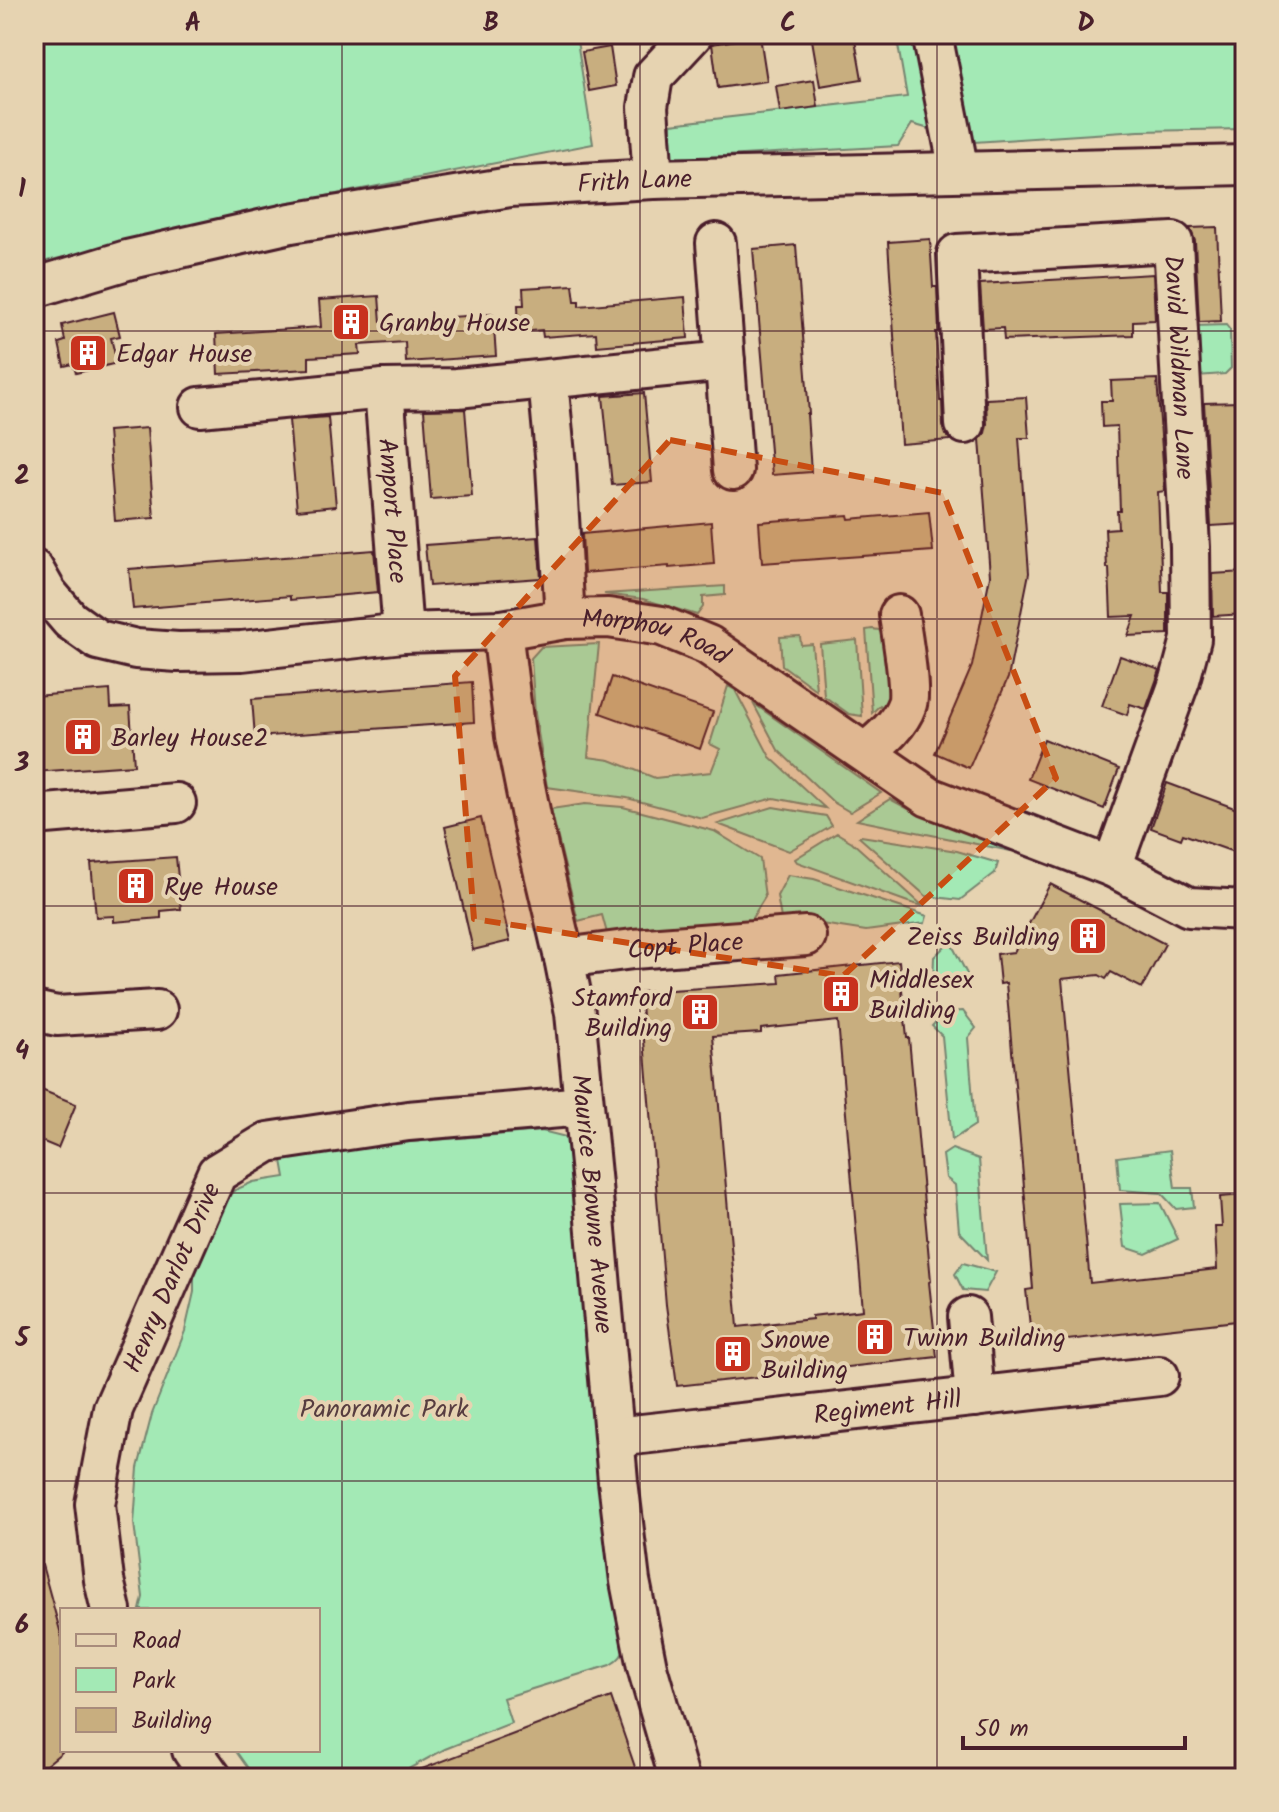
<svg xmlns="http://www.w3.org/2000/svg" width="1279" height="1812" font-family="Kalam,sans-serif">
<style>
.green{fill:#a3e9b5;stroke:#768470;stroke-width:2}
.building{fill:#c8ae7f;stroke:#4a1f2b;stroke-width:2;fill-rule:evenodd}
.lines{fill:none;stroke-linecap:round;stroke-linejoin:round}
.minor-casing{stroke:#4a1f2b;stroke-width:44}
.minor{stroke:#e6d3b1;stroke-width:38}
.marked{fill:#c84d12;fill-opacity:0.2;stroke:#c84d12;stroke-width:6;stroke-dasharray:16 10;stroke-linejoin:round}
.grid{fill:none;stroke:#4a1f2b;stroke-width:2;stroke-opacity:0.55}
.labels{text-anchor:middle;stroke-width:8;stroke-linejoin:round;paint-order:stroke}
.street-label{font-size:26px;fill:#4a1f2b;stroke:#e6d3b1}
.poi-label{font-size:26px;fill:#4a1f2b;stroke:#e6d3b1;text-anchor:start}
.park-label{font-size:26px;fill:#573d40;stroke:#e6d3b1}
.neatline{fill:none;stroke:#4a1f2b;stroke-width:3}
.grid-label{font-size:26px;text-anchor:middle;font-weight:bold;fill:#4a1f2b}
</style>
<rect width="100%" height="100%" fill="#e6d3b1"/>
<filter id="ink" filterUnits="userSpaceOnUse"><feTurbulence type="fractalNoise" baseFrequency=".0125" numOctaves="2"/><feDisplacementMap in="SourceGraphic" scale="16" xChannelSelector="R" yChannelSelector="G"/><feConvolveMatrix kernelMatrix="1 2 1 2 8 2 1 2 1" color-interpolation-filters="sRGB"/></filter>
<g filter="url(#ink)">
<path class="green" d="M34 34H576L593 144 321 197 34 264Z
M896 34H1245V129L1139 131 974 142 912 124 898 146 671 159V124L907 97Z
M1226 325 1230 330 1231 368 1225 374 1196 376 1193 326Z
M725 586V595L703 597V607L697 615 643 599 604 594Z
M872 629 879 630 886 641 890 698 885 709 880 705 872 713 866 630Z
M800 636 801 645 812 644 816 690 782 665 780 637Z
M857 640 862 716 849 714 824 696 820 644Z
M599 644 588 757 610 760 655 778 711 772 720 749 710 744 728 686 735 690 770 757 825 808 774 798 702 818 627 798 547 787 535 714 531 658 541 647Z
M753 703 881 793 850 812 833 802 778 750Z
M890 799 914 812 1011 851 857 820Z
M585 804 623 807 714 831 760 859 765 897 747 926 608 937 602 915 578 921 551 809Z
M773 807 826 816 832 826 789 851 718 824Z
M837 833 852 842 923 906 908 902 797 862 795 859Z
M861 836 957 851 998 863 995 873 960 900 926 896 859 837Z
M788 875 814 879 927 916 925 923 866 931 815 923 782 924 777 896Z
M950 941 969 978 933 981 934 957Z
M963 1011 976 1028 968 1038 975 1125 952 1140 942 1036 932 1026 945 1012Z
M542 1131 574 1139 626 1645C623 1655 619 1660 610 1665L503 1698 511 1723 445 1749 392 1778H255L235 1750H318V1610H140L143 1597 134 1523 138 1468 152 1414 185 1331 194 1292V1271L223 1200 235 1190 253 1182 285 1177 281 1155 291 1152Z
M952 1149 979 1159 987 1260 959 1231 955 1185 946 1178 943 1155Z
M1170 1150 1175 1188H1192L1194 1207 1176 1209 1161 1193 1120 1190 1117 1157Z
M1160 1203 1178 1239 1146 1254 1125 1247 1120 1204Z
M963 1263 996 1272 985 1292 963 1290 955 1274Z"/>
<path class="building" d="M811 34H854L862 79 820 86Z
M760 36 767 81 718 88 712 44Z
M610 47 616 86 589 91 582 52Z
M814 80 818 107 780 112 776 86Z
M1217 227 1221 321 1199 322 1195 241 1190 228Z
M930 239 933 287H937L939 332H936L940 401H942L943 426 946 435 951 440 901 444 888 242Z
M796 245 809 414H807L811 472 772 475 753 249Z
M1153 274 1155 320 1133 321V335L1004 340 1003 328 983 329 980 284Z
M573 285 575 301H579V306L685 297 688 338 597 346 596 333 543 337 542 330 519 332 518 305H524L523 288Z
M379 296 381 322 493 314 496 356 406 362 405 342 359 345 360 354 309 357V369L218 374 216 334 321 327 319 300Z
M114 312 120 336 111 338 117 363 76 373 73 364 64 366 59 343 65 341 62 325Z
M1157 379 1165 491 1158 492 1162 592H1168V634L1128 636 1135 616 1111 617 1109 568H1107L1105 529 1118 528 1117 511H1120L1117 426 1102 427 1101 401H1112L1111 381Z
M644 393 652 482 612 485 603 396Z
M1026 397 1029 438H1019L1029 573 1008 678 969 768 935 753 972 666 990 576 980 439 985 433 987 424 986 399Z
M1239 402 1240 425H1245V504H1243L1244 524 1211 526 1204 403Z
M465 409 472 496 431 499 424 410Z
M328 417 336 506 297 510 289 420Z
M147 428 154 518 115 521 108 431Z
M929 512 933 551 762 563 759 522 848 515 849 519Z
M711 522 714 564 669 568V566L584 573 582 534Z
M538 537 541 578 429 586 425 545Z
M374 550 378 592 290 600V596L133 609 129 569Z
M1245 572V614L1213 616 1212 574Z
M1120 656 1160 670 1146 709 1130 704 1127 715 1102 706Z
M612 677 713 712 700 749 600 713Z
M472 682 474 722 255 737 252 699Z
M110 690 111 708 130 707 134 765 34 772V696Z
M1044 739 1119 769 1104 809 1028 779Z
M1167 783 1245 812V856L1183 834 1181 839 1151 828Z
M481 818 510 941 473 950 445 827Z
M176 857 181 909 161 911V918L114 922V916L96 917 91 863Z
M1050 884 1165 944 1142 988 1111 972 1106 979 1099 975 1062 979 1090 1283 1217 1269 1215 1227H1222L1220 1197 1245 1195V1320L1032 1344 1026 1290 1033 1289 1006 983 1000 984 997 954 1014 952Z
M899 961 907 1038H909L931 1281 929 1282 937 1357 677 1386 666 1305 640 992 780 983 779 974ZM838 1021 863 1310 812 1316V1319L738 1327 713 1036 761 1033V1029Z
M34 1087 76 1104 58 1148 34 1138Z
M42 1565 62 1638V1752L34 1775V1566Z
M611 1697 637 1773 624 1778H407L406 1775Z"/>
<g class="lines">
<defs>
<g id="minor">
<path d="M932 34 959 171"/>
<path d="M653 179 648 107 653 77 693 34"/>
<path d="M716 243 733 470"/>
<path id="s1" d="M34 288 127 260 291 223 510 187 653 179 1245 165"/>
<path d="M548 380 556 466 565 619"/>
<path id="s2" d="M384 389 403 633"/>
<path d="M200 407 384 389 457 388 725 361"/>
<path id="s3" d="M965 424 957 254 1173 242 1190 547 1191 639 1180 680 1112 867"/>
<path id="s4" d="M34 570 47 593 70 620 98 640 136 649 178 652 242 651 403 633 502 630 565 619 608 618 662 626 708 645 929 797 1112 867 1189 907 1245 910"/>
<path id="s5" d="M502 630 515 736 533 826 564 958 575 1013 592 1185 618 1481 630 1581 647 1667 679 1778"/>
<path d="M866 752C882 739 900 724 907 704 912 693 901 630 899 615"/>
<path d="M34 815 176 803"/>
<path id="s6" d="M564 958 633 949 806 936"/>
<path d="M34 1011 57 1016 157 1010"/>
<path d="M968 1317 975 1397"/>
<path id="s7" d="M615 1437 1159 1376"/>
<path id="s8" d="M111 1610 104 1580 95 1504 113 1409 217 1173 268 1142 408 1121 584 1106"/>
<path d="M192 1750 212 1778"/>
</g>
</defs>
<use href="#minor" class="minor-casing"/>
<use href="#minor" class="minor"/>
</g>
</g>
<path class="marked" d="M670 440 943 493 1056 778 843 976 474 919 455 676Z"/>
<path class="grid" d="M342 34V1778M640 34V1778M937 34V1778M34 331H1245M34 619H1245M34 906H1245M34 1193H1245M34 1481H1245"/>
<defs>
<symbol id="building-square" viewBox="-11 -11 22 22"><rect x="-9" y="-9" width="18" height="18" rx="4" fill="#c8321e" stroke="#e6d3b1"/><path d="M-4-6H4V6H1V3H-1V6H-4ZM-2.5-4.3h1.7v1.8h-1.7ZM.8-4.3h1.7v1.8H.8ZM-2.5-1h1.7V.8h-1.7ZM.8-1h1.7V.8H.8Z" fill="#fff"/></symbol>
</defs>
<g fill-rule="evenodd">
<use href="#building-square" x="329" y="300" width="44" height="44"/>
<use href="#building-square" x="66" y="331" width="44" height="44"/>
<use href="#building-square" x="61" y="715" width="44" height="44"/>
<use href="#building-square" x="114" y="864" width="44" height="44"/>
<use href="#building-square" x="1066" y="914" width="44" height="44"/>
<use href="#building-square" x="819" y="972" width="44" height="44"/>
<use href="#building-square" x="678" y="990" width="44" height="44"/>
<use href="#building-square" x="853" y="1315" width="44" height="44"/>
<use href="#building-square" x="711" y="1332" width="44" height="44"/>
</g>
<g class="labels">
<g class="street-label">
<text dy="9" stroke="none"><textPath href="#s1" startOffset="612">Frith Lane</textPath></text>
<text dy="9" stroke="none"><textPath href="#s3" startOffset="512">David Wildman Lane</textPath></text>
<text dy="9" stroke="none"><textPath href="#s2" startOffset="122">Amport Place</textPath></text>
<text dy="9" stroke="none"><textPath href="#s4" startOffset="660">Morphou Road</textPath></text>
<text dy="9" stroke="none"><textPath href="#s6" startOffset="122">Copt Place</textPath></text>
<text dy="9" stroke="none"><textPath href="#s5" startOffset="582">Maurice Browne Avenue</textPath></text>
<text dy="9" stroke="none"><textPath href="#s8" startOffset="348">Henry Darlot Drive</textPath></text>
<text dy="9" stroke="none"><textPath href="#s7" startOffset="274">Regiment Hill</textPath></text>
</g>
<g class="poi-label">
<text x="379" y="331">Granby House</text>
<text x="116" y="362">Edgar House</text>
<text x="111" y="746">Barley House2</text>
<text x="164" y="895">Rye House</text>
<text x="1060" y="945" text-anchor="end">Zeiss Building</text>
<text x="869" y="988">Middlesex<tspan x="869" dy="30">Building</tspan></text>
<text x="672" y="1006" text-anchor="end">Stamford<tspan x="672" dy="30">Building</tspan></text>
<text x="903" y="1346">Twinn Building</text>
<text x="761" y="1348">Snowe<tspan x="761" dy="30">Building</tspan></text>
</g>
<g class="park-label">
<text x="384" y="1417">Panoramic Park</text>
</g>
</g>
<rect width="1279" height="1812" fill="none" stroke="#e6d3b1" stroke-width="88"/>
<rect x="60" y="1608" width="260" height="144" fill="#e6d3b1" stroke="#a88b7b" stroke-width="2"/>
<rect x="76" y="1634" width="40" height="12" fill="#e6d3b1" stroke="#a88b7b" stroke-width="2"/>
<text x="132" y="1648" font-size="24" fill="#4a1f2b">Road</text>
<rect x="76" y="1668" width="40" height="24" fill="#a3e9b5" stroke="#a88b7b" stroke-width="2"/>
<text x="132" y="1688" font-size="24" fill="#4a1f2b">Park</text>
<rect x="76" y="1708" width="40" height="24" fill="#c8ae7f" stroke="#a88b7b" stroke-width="2"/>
<text x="132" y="1728" font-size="24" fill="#4a1f2b">Building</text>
<path d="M963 1736v12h222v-12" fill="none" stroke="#4a1f2b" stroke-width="4"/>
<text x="975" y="1736" font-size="24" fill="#4a1f2b" stroke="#e6d3b1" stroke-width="6" paint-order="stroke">50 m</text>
<rect x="44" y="44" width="1191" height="1724" class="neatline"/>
<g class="grid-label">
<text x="193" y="31">A</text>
<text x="491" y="31">B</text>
<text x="788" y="31">C</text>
<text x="1086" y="31">D</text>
<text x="22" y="197">1</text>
<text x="22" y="484">2</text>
<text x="22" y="771">3</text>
<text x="22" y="1059">4</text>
<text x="22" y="1346">5</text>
<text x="22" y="1633">6</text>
</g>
</svg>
